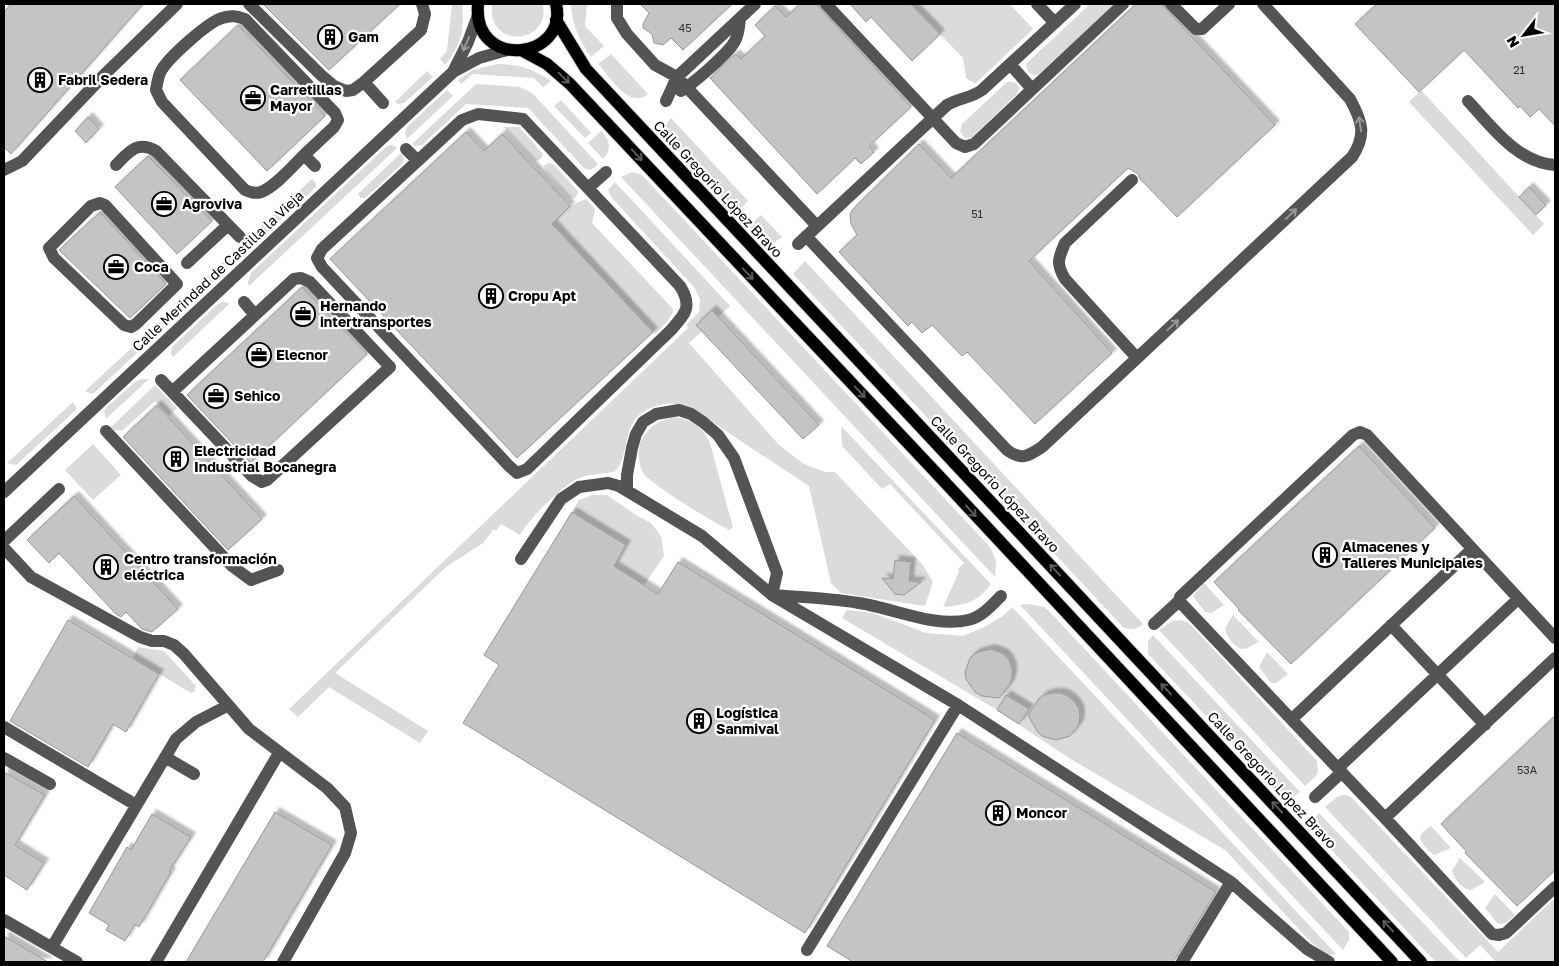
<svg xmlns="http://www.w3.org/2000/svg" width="1559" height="966" font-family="'Golos Text',sans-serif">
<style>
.green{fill:#dbdbdb}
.building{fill:#c4c4c4;stroke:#989898;filter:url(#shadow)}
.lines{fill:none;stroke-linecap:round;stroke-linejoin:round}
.major-casing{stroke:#dbdbdb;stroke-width:14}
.minor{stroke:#545454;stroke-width:12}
.major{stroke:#000;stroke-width:12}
.oneway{stroke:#989898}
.oneway2{stroke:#595959}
.labels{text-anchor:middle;stroke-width:4.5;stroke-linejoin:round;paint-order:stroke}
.number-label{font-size:11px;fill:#313131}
.poi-label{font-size:14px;font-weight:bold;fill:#000;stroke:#fff;text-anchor:start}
.street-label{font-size:14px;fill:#000;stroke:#fff}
</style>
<defs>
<filter id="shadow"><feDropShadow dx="4.5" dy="-4.5" stdDeviation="1" flood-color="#0004"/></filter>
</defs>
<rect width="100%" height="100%" fill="#fff"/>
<path class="green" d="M452 4H462C465 28 461 46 445 65L440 59 447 51Z
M492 4H543C550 47 486 48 492 4Z
M571 4H587L585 26 604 46 591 57C580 41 571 23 571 4Z
M911 4H1010L1033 29 975 84 966 78 963 58Z
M1090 4H1114L1039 74C1031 77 1027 72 1026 64L1030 60Z
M611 54 648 94C630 110 610 77 598 64Z
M497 64C517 64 534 69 551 81L543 87 534 78 473 74 461 84 458 80 473 70Z
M427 71 433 77 404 103 398 104 395 102Z
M1007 82C1013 81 1016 82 1019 88L1017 94 972 137 965 138 960 132 962 124Z
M476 84 520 87 532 93 598 164C594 168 590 172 584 168L528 108 466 104 422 145 415 146 412 144Z
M447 90 453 96 407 139 405 133 406 128Z
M1421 90 1544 224 1533 235 1409 102Z
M561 100 591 133 585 138 554 106Z
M671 118 748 201 736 213 664 135 665 126Z
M504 127H519L543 154C542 159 540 160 535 161Z
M601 131C610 140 612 149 603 159L588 143Z
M392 145 397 148 249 286 248 282 251 273 387 146Z
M401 153 404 157 403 163 369 195 364 198H361L358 194Z
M548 163 553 164 578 191 577 195 575 198H570L546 171 544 166Z
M632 172 642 175 990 547 996 561 995 577 621 177Z
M312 179 316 183V187L258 241 256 240 251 235Z
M615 182 730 306 689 343 779 445 804 464 825 472H835L922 564 933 582 925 606 841 593 831 583 809 486C780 467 751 448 723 429 713 422 698 410 687 406 671 400 649 405 637 417 623 432 628 462 614 472 602 474 589 474 579 478 563 485 528 520 520 535L501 524 496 531 494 529 483 543 446 567 335 673 428 731 420 743 329 687 298 717 289 709 688 328 686 325 699 312 700 299 694 287 611 197 608 190Z
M586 199 595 209 592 223 674 310 667 322 655 334 552 224 570 206Z
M761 215 782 237 775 242 765 244 749 226Z
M239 247 243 252 242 255 184 309H177L174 307Z
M805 261 1143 624C1137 629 1132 631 1123 627L793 274Z
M222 302 230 303 173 357 171 353 172 347 218 304Z
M165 317 167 322 165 327 93 394 85 391Z
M144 379H149L106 419 104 412 106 408 136 381Z
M155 385 177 408 169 416 155 401 122 431 114 430 111 427Z
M73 402 77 409 16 465 7 463Z
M676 417C694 421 703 427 710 443L732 524 733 526 730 530C718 526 648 482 643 473 638 462 637 449 642 439 650 425 660 420 676 417Z
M841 426 991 584C977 603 965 605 943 607L959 572 958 569 964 563 890 484 882 489 842 446Z
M93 444 121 475 93 500 65 470Z
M592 495H607L636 515 651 523 661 536 664 556 644 585 614 566 626 545 572 512 579 500Z
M1204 583 1224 605 1211 613 1205 612 1193 596Z
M1028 604 1044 607 1049 611 1349 932V940L1343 950 1020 605Z
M1012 607 1336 954 1327 955 1311 942 1225 850 1069 758 997 710 842 618 847 610 873 613 926 633 963 636 986 626 1003 616Z
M1233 615 1259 642C1254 644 1248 649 1243 649 1235 649 1226 635 1225 628Z
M1180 620 1187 622 1192 626 1317 761 1318 772 1316 776 1305 786 1159 630 1172 621Z
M1153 635 1300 792 1292 798H1283L1148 654V641Z
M138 647 164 651 196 686 195 691 191 693 133 658Z
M1267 652 1288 674 1276 683H1271L1259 667Z
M1343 795 1349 796 1353 799 1498 952 1555 898V962H1496L1480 945 1466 958 1325 807 1337 797Z
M1319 813 1460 962H1436L1431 957 1311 828 1312 821Z
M1431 826 1451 848 1434 855C1430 852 1417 841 1421 835 1422 832 1428 828 1431 826Z
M1460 858 1485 882 1471 890C1462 889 1454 879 1452 871Z
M1495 894 1515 915 1506 923 1498 924 1485 908Z"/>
<path class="building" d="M11 4H143L11 154 4 147V12Z
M263 4H400L329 70Z
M640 4H732L683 50 671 38 663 45 654 43 652 34 643 28V24L649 13Z
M800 4H816L911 107 869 146 874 152 861 164 855 158 817 194 710 78 735 54 741 59 765 36 755 25 775 6 786 17Z
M850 4H911L940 34 912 61 871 17 866 22Z
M1136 4H1161L1275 125 1177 217 1140 179 1138 174 1128 168 1029 261 1112 353 1035 424 967 352 962 356 932 325 922 333 912 322 908 326 839 252 857 235 851 224 850 214 853 209 919 144 951 178Z
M1377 4H1555V126L1539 109 1530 117 1520 106 1518 108 1464 50 1419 92 1355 24Z
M238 25 325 116 267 171 180 80Z
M88 117 99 129 86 143 75 131Z
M466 132 484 151 502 134 570 206 552 224 653 332 517 458 330 259Z
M148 156 212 221 177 254 115 187Z
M1529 187 1546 205 1536 215 1519 197Z
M100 212 166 284 130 318 59 250Z
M302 287 367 354 251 463 187 395Z
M712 310 819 425 803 439 696 325Z
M157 405 262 519 228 550 123 437Z
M1359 446 1435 528 1291 664 1238 610 1239 609 1214 582Z
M74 496 178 609 152 632 142 629 126 612 121 617 116 614 59 553 49 563 27 540Z
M572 512 626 545 614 566 658 594 678 562 935 720 805 933 463 723 499 665 484 655Z
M895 560 911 562 909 581 921 582 904 595 895 594 882 578 893 579Z
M68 620 159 674 126 732 113 724 88 767 10 721Z
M990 649 997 651 1004 654 1009 660 1012 668V676L1010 684 999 698 982 696 975 692 966 679 965 672 970 658 976 653Z
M1052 693H1061L1068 696 1075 702 1079 709 1080 716 1079 724 1075 730 1070 736 1056 740 1042 736 1037 731 1028 715 1038 700 1044 695Z
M1006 695 1029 709 1019 724 997 710Z
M1555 716V870L1517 906 1465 853 1466 851 1441 824Z
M957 733 1216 892 1173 962H853L827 946Z
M4 772 45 795 15 845 44 863 27 890 4 875Z
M275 812 332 845 263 962H186Z
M152 814 191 837 169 871 171 872 139 927 135 924 125 941 106 930 109 925 89 913 127 847 131 850Z
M4 936 48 962H4Z"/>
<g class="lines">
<defs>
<path id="major" d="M478 4C472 71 569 60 556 4
M556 20 586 69 1421 962
M523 51 547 64 570 84 940 477 1392 962"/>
</defs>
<use href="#major" class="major-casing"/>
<path class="minor" d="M249 4 321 75 334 86 346 91 353 90 364 82 421 30 425 14 422 4
M617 4V18L627 34 655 65 677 77 817 226
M826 4 956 143 965 147 974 144 1123 4
M1037 4 1055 23
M1171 4 1196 29H1202L1229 4
M1010 64 1032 89
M453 72 468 42 478 15
M364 82 383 103
M681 91C695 82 720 60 731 47 738 39 739 29 740 18
M666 101 677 77 755 4
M1468 101C1491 126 1518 163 1555 165
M478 114 523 119 680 286C693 307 685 314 671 330L527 469 517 473 509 466 322 267 317 258 322 249 462 120Z
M406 149 417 160
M304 155C293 166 275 187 261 192 255 194 250 192 245 190L162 102 156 90C157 84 158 76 161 71 168 58 208 22 222 18 231 15 237 16 245 19L335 113 338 120 334 127 304 155 315 166
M116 165C129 152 137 140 156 151L240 237
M4 170 22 161 104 75 177 4
M1132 180 1065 243C1058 259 1056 264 1065 279L1137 358
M588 188 606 172
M100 203 105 205 177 284 136 324 131 327 124 325 54 258 49 248 91 206Z
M806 236 1007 450C1022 461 1028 456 1042 447L1352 157C1367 135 1362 121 1350 99L1263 4
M798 244 947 105C959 98 971 98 982 90L1075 4
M187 263 228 225
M244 302 255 315
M161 380 252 476 262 482 267 480 390 367 310 282 301 278 294 279 172 392
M106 431 232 566 251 580 278 570
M627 490V475L632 448 636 434 643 422 656 414 679 410 691 414 703 422 718 435 734 458 777 573 772 595C801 597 830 598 859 603 893 608 935 628 968 620 982 617 992 605 1001 596
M4 492 453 72 479 58 507 50
M4 541 59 489
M4 548 31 577 140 637 152 641H164L174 645 184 654 249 729 327 788 345 807 351 833 345 853 283 962
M521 559 561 499 579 487 608 483 619 486 702 536 772 595 958 705 1231 882 1182 962
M1154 624 1179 601
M1391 625 1485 725
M1555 638 1367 435 1360 432 1353 435 1180 597 1179 601 1385 818 1492 934 1499 935 1506 933 1555 887
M1292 719 1472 549
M4 727 136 805
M165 757 194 774
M4 758 50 784
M1338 768 1518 599
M1315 797 1342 772
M1385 818 1555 658
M1231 882 1307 949 1329 962
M4 920 77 962
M52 947 176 739 196 722 227 706
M807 950 958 705
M156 962 279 753"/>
<use href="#major" class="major"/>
</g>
<defs><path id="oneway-shaft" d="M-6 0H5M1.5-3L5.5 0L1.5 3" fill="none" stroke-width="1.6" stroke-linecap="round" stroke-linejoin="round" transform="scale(1.25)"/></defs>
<g class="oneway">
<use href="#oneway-shaft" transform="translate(466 44) rotate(114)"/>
<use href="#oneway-shaft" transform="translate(1360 124) rotate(-99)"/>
<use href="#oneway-shaft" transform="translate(1291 214) rotate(-43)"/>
<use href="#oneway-shaft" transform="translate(1173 325) rotate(-43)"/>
</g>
<g class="oneway2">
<use href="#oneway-shaft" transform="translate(564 78) rotate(44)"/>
<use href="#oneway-shaft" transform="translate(637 155) rotate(47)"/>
<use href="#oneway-shaft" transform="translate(748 274) rotate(47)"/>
<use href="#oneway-shaft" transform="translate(860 392) rotate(47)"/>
<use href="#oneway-shaft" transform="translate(971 511) rotate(47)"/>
<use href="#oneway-shaft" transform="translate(1055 570) rotate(-133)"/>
<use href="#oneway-shaft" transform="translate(1166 689) rotate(-133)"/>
<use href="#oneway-shaft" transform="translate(1277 807) rotate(-133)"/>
<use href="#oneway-shaft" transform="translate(1388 926) rotate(-133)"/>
</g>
<defs>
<symbol id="building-ring" viewBox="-11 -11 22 22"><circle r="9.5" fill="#fff" stroke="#000" stroke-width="1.5"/><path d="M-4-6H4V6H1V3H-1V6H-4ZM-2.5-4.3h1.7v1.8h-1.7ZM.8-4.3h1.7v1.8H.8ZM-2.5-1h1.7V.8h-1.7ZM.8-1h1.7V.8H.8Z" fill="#000"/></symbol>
<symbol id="office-ring" viewBox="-11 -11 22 22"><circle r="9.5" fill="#fff" stroke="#000" stroke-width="1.5"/><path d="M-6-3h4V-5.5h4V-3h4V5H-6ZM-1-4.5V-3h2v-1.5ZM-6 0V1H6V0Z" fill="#000"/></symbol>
</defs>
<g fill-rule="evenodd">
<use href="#building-ring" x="316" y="23" width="28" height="28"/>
<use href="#building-ring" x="26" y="66" width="28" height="28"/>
<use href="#office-ring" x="239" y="84" width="28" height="28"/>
<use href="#office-ring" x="150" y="190" width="28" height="28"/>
<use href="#office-ring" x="102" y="253" width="28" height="28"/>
<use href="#building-ring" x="477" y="282" width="28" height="28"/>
<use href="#office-ring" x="289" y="300" width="28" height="28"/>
<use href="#office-ring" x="245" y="341" width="28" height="28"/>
<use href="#office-ring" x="202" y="382" width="28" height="28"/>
<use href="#building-ring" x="162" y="445" width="28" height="28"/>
<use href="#building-ring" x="1311" y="541" width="28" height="28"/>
<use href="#building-ring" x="92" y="553" width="28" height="28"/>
<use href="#building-ring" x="685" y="707" width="28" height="28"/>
<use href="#building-ring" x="984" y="799" width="28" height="28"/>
</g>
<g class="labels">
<g class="number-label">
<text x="685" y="32">45</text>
<text x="1519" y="74">21</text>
<text x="977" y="218">51</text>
<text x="1527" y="774">53A</text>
</g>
<g class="poi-label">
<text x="348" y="42">Gam</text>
<text x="58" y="85">Fabril Sedera</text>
<text x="270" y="95">Carretillas<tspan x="270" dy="16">Mayor</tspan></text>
<text x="182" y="209">Agroviva</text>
<text x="134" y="272">Coca</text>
<text x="508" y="301">Cropu Apt</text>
<text x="320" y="311">Hernando<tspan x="320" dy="16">intertransportes</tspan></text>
<text x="276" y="360">Elecnor</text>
<text x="234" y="401">Sehico</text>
<text x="194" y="456">Electricidad<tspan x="194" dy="16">Industrial Bocanegra</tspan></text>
<text x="1342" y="552">Almacenes y<tspan x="1342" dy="16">Talleres Municipales</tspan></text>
<text x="124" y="564">Centro transformación<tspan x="124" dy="16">eléctrica</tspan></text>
<text x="716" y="718">Logística<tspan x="716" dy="16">Sanmival</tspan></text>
<text x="1016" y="818">Moncor</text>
</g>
<g class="street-label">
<text transform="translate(718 189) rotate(47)" y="5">Calle Gregorio López Bravo</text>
<text transform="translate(218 271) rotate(-43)" y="5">Calle Merindad de Castilla la Vieja</text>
<text transform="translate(995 484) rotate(47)" y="5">Calle Gregorio López Bravo</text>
<text transform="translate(1272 780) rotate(47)" y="5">Calle Gregorio López Bravo</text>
</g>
</g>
<rect width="1559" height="966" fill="none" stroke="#000000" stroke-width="10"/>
<g transform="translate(1524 35) rotate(239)" stroke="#ffffff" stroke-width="4" paint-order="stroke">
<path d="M0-4L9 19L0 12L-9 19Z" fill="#000000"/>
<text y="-8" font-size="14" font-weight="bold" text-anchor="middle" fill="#000000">N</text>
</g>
</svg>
